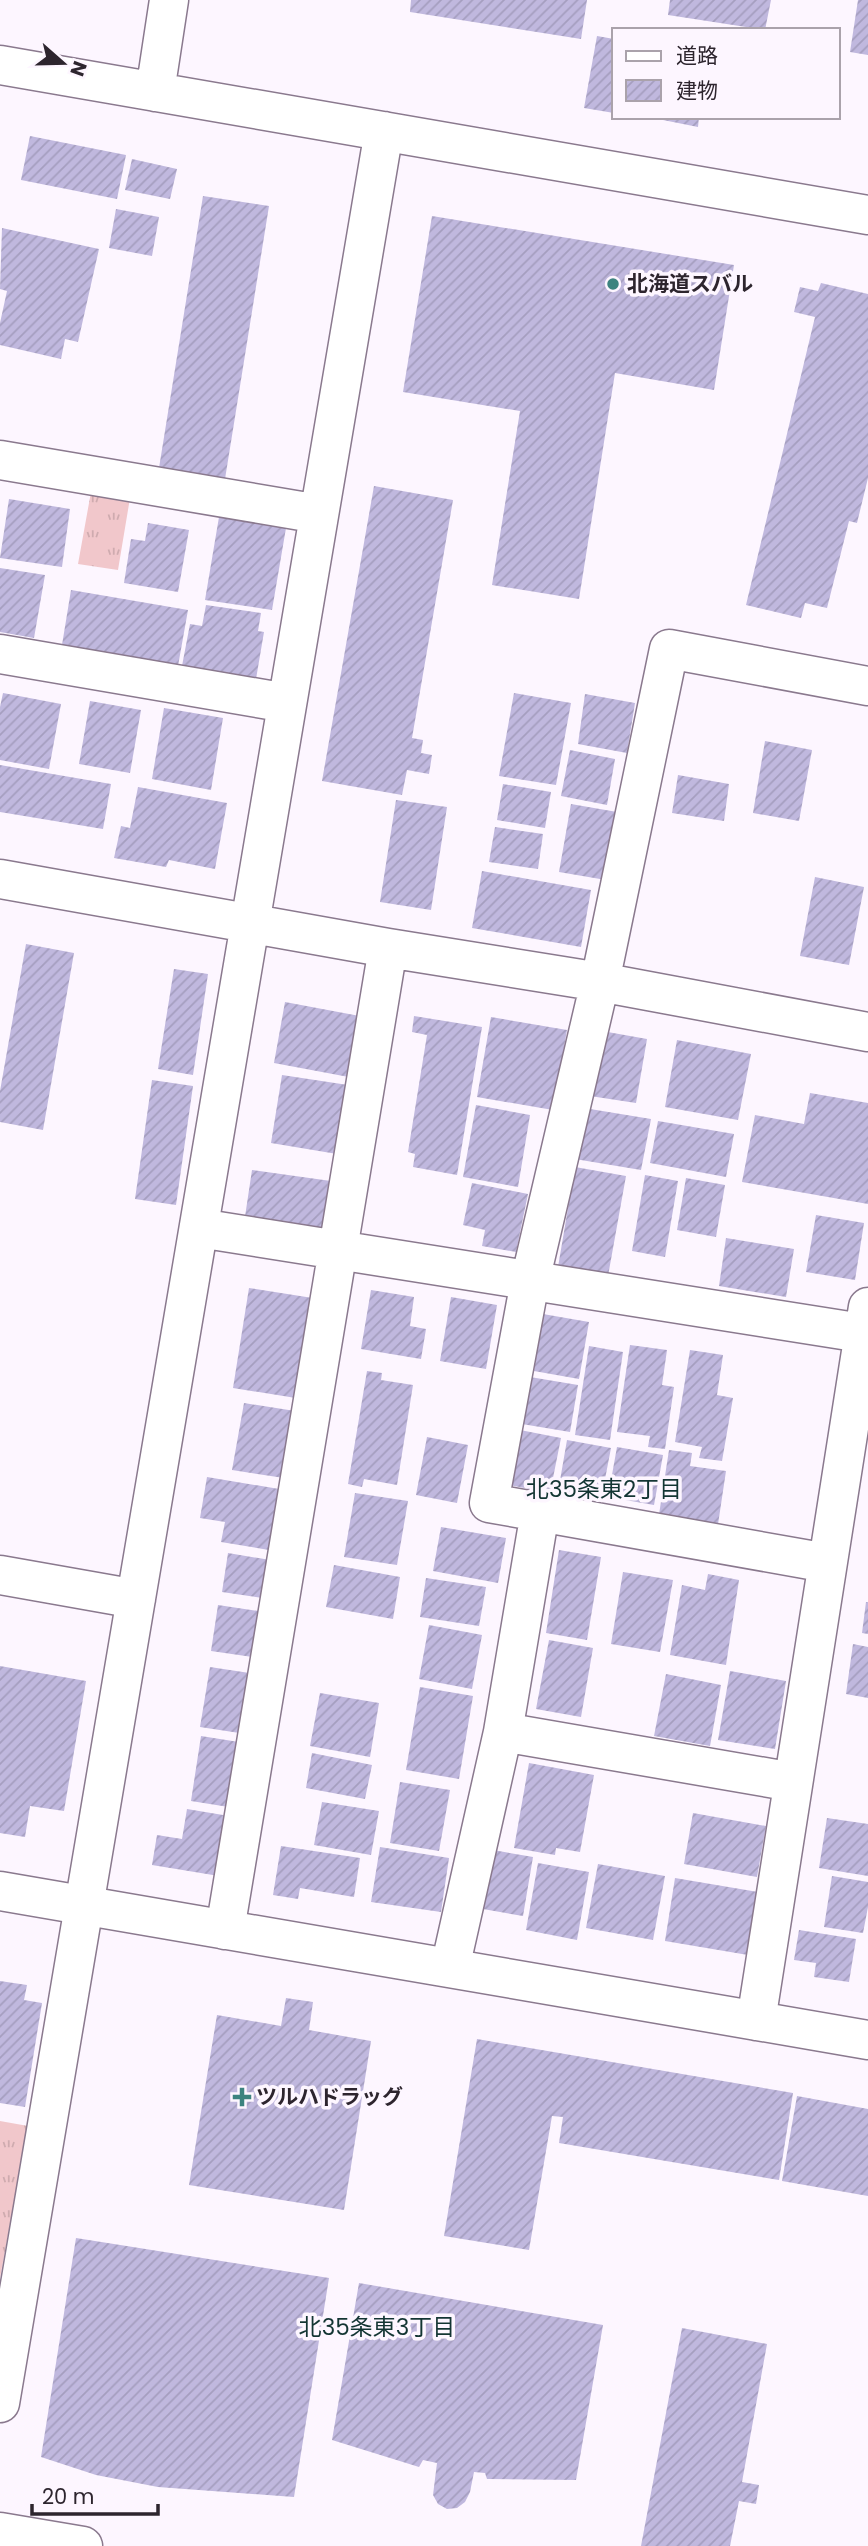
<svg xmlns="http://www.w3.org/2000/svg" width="868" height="2546" font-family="Poppins,'Noto Sans JP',sans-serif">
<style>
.park{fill:url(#park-tufts)}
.building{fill:url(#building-hatch)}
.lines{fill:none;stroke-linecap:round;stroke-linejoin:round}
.minor-casing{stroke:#8a798e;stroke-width:41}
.minor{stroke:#fff;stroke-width:38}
.poi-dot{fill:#3c837f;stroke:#fdf6ff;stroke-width:2.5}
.labels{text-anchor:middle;stroke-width:7;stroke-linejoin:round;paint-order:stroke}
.poi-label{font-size:21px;font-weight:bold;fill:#2d252e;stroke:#fdf6ff;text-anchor:start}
.neighbourhood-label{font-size:23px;fill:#133533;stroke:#fdf6ff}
</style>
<defs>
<pattern id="park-tufts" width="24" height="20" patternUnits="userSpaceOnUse" patternTransform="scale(1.75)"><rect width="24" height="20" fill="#f1c7cb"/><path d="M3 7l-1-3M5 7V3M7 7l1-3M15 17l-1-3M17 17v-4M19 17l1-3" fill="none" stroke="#cfabaf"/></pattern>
<pattern id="building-hatch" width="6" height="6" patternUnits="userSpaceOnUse" patternTransform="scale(1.75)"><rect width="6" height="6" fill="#c0b8de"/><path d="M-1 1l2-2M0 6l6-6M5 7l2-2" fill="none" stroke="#a59ebf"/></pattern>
</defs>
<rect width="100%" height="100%" fill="#fdf6ff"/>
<path class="park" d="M91 492 130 498 118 570 78 564Z
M0 2121 28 2126 0 2278Z"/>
<path class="building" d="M411 0H587L581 39 410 12Z
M670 0H771L765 30 668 15Z
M858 0H868V55L850 52Z
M597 36 614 39V113L584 108Z
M648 117H699L698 127Z
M30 136 126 155 117 199 21 180Z
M132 159 177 169 170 199 125 190Z
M203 196 269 206 225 479 159 468Z
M116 209 159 217 152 256 109 248Z
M432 216 734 265 714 390 615 373 579 599 492 585 520 411 403 392Z
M2 228 99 249 78 342 65 339 61 359 0 345V323L7 291 0 289Z
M821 283 868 294V478L857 523 849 521 827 608 805 603 801 618 746 605 815 317 794 312 800 287 818 291Z
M374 486 453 500 412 738 423 740 421 753 432 755 429 774 407 770 402 795 322 781Z
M9 499 70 509 62 567 0 558Z
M219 517 286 528 272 610 205 600Z
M148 523 189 530 178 592 124 583 131 539 145 541Z
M0 568 45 575 34 638 0 632Z
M71 590 188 610 178 666 62 645Z
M206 605 261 613 258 631 264 632 256 679 182 666 190 624 202 626Z
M3 693 61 704 49 769 0 760V707Z
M514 693 571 703 556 785 499 776Z
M585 694 635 703 627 753 578 744Z
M90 701 141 710 130 773 79 764Z
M164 708 223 718 211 790 152 779Z
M765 741 812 750 799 821 753 813Z
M570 750 615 759 607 805 561 796Z
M0 765 111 784 103 829 0 812Z
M678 775 729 784 724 821 672 813Z
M503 784 551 792 545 828 497 820Z
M138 787 227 803 215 869 169 860 166 867 114 858 121 826 130 828Z
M396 800 447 807 431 910 380 902Z
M571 804 617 812 606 880 559 872Z
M495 827 543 834 538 869 489 862Z
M482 871 591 890 581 947 472 928Z
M815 877 864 887 849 965 800 956Z
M26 944 74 953 43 1130 0 1122V1091Z
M174 969 208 974 193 1075 158 1069Z
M285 1002 365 1017 354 1078 274 1063Z
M414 1016 482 1027 457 1175 413 1167 415 1154 408 1152 427 1035 412 1032Z
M491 1017 567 1030 553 1110 477 1097Z
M602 1031 647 1039 636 1103 590 1096Z
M677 1040 751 1054 738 1120 665 1107Z
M282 1075 348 1085 337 1154 271 1143Z
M152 1080 193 1086 176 1205 135 1199Z
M810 1093 868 1103V1204L742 1182 755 1115 804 1124Z
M476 1105 530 1115 518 1187 463 1177Z
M584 1108 651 1119 641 1170 575 1159Z
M658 1121 734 1134 726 1177 650 1163Z
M575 1167 626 1176 608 1276 558 1267Z
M252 1170 338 1182 329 1243 243 1230Z
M645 1175 678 1181 665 1257 632 1251Z
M686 1178 725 1185 716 1237 677 1230Z
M472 1183 528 1194 516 1252 482 1246 485 1230 463 1225Z
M816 1215 864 1223 855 1280 806 1272Z
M726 1238 794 1249 786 1297 719 1286Z
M249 1288 319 1299 302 1399 233 1388Z
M371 1290 414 1297 410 1326 426 1329 421 1359 361 1349Z
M451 1297 497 1305 486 1369 440 1361Z
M543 1314 589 1322 579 1379 534 1371Z
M630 1345 667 1350 662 1385 674 1387 665 1449 648 1447 650 1436 617 1432Z
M589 1346 623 1352 610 1440 575 1435Z
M690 1350 723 1355 717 1395 733 1398 722 1461 699 1458 702 1447 675 1442Z
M367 1371 382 1373 381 1380 413 1385 397 1485 364 1479 362 1487 348 1484Z
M530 1377 578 1385 570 1432 522 1424Z
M244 1403 295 1411 284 1478 232 1470Z
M520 1430 561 1438 550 1493 509 1485Z
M427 1437 468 1445 457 1503 416 1495Z
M567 1440 611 1448 601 1500 558 1492Z
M617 1447 663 1455 654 1505 608 1497Z
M669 1450 692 1453 690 1466 726 1471 717 1531 658 1521Z
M207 1477 285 1490 275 1551 221 1542 225 1522 200 1518Z
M355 1493 408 1501 397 1565 344 1557Z
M441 1527 506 1538 498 1583 433 1571Z
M559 1550 601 1557 587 1640 546 1633Z
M228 1553 276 1561 270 1599 222 1592Z
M334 1565 400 1577 393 1619 326 1607Z
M623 1572 673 1580 660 1652 611 1644Z
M708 1574 739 1580 726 1665 670 1655 682 1585 705 1590Z
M426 1578 486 1587 479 1626 420 1617Z
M866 1602H868V1634L862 1633Z
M218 1605 265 1612 259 1658 211 1651Z
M429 1625 482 1635 472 1689 419 1679Z
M549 1640 593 1648 581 1717 536 1709Z
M853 1644 868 1647V1698L846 1694Z
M0 1666 86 1681 64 1811 30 1806 25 1837 0 1833Z
M210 1667 256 1674 246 1734 200 1727Z
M730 1671 786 1681 775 1749 718 1740Z
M666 1674 721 1685 710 1746 654 1736Z
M420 1687 473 1696 459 1779 406 1770Z
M320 1693 379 1703 370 1757 310 1746Z
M201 1736 245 1743 235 1808 191 1801Z
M312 1753 372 1765 365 1799 306 1788Z
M529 1763 594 1775 580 1852 556 1848 555 1855 514 1848Z
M400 1782 450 1790 439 1851 390 1843Z
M322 1802 379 1811 371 1855 314 1845Z
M187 1809 229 1816 219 1876 152 1865 157 1835 182 1839Z
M693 1813 766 1826 757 1877 684 1864Z
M827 1818 868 1824V1876L819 1868Z
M281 1846 360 1858 354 1897 300 1888 298 1899 273 1895Z
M380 1847 449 1858 441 1912 371 1902Z
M493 1850 533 1857 523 1916 483 1909Z
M538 1863 589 1872 577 1940 526 1930Z
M598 1864 665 1876 653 1940 586 1928Z
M832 1876 868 1882V1907L863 1933 824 1927Z
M675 1878 758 1892 748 1955 665 1941Z
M799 1930 856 1939 849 1982 814 1977 816 1963 794 1960Z
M0 1981 27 1985 24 2000 42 2003 25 2107 0 2103Z
M286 1998 313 2002 309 2030 371 2041 344 2210 189 2185 217 2015 281 2026Z
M477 2039 793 2093 779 2180 559 2143 563 2117 552 2116 529 2250 444 2236Z
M797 2096 868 2109V2196L782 2181Z
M76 2238 329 2278 294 2497 158 2487 96 2475 41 2457Z
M359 2283 603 2325 576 2480 487 2479 485 2473 474 2472 470 2492 465 2502 457 2508 447 2509 438 2504 433 2495 437 2463 423 2460 419 2467 332 2440Z
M682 2328 767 2344 742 2482 759 2485 756 2504 739 2501 730 2546H641Z"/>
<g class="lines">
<defs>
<path id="minor" d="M0 65 868 215
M155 92 169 0
M0 460 319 514
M0 654 287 703
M0 879 388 948 600 982 868 1032
M199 1228 868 1334
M827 1563 489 1503 530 1281 600 982 669 649 868 686
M0 1575 136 1599
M503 1732 793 1782
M0 1891 868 2040
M225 1930 388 948
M450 1968 503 1732 540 1512
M756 2021 868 1307
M0 2403 384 131
M0 2532 83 2546"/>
</defs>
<use href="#minor" class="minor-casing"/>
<use href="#minor" class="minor"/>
</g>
<g class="poi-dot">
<circle cx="613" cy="284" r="7"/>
<path d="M238.5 2086.5h7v7h7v7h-7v7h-7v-7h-7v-7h7z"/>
</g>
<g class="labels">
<g class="poi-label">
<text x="627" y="291">北海道スバル</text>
<text x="256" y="2104">ツルハドラッグ</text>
</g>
<g class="neighbourhood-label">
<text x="604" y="1497">北35条東2丁目</text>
<text x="377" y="2335">北35条東3丁目</text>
</g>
</g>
<rect x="612" y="28" width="228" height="91" fill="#fdf6ff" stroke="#aaa2ab" stroke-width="2"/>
<rect x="626" y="51" width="35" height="10" fill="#ffffff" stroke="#aaa2ab" stroke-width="2"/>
<text x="676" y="63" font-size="21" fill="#2d252e">道路</text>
<rect x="626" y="80" width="35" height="21" fill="url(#building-hatch)" stroke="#aaa2ab" stroke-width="2"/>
<text x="676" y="98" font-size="21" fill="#2d252e">建物</text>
<g transform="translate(63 63) rotate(110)" stroke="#fdf6ff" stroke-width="5" paint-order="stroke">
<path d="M0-5L12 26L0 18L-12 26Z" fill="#2d252e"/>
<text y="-10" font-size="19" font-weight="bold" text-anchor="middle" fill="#2d252e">N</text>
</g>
<path d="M32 2504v10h126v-10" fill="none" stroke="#2d252e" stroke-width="3.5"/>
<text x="42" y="2504" font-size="21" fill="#2d252e" stroke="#fdf6ff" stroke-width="5" paint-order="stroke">20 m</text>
</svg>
